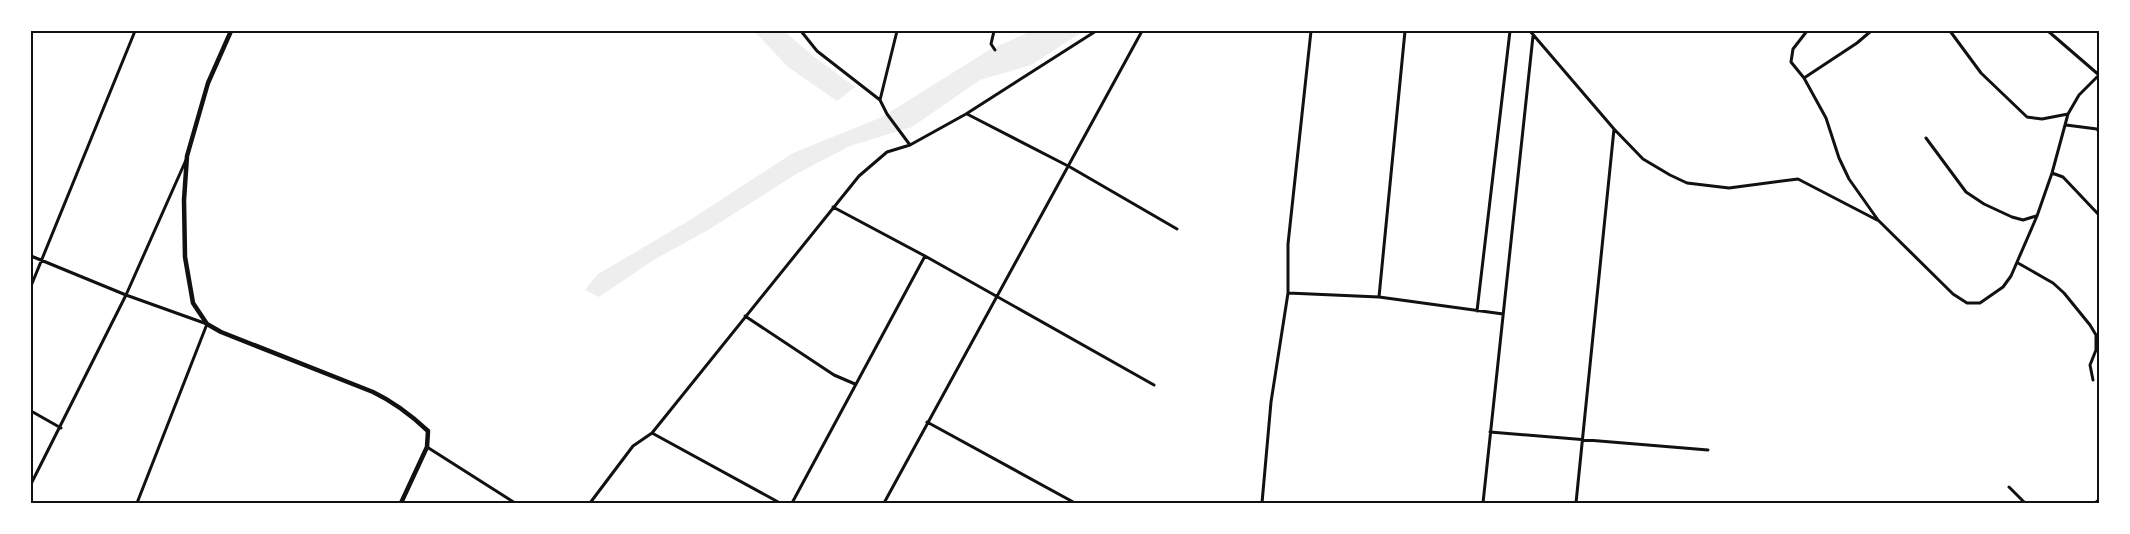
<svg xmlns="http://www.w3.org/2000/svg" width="2130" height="534" font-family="'IBM Plex Sans',sans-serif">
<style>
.green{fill:#eee}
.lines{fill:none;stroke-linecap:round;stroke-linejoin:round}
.minor{stroke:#111;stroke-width:3}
.tertiary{stroke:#111;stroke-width:4.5}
.neatline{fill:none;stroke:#111;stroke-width:2}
</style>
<rect width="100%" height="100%" fill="#fff"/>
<path class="green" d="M754 31H784L813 56 855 87 837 101 788 67Z
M1032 31H1084L1031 65 980 80 912 127 850 146 798 173 708 230 652 261 599 297 585 290 598 274 690 220 793 153 882 117 989 50Z"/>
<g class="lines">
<path class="minor" d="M801 31 817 51 880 100
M897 31 880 100 887 114 910 145
M994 31 991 44 995 50
M1530 31 1614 129 1643 159 1670 175 1687 183 1729 188 1798 179 1877 220
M1807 31 1793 49 1791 62 1804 78 1826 118 1839 158 1849 179 1878 220 1953 294 1967 303H1980L2003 287 2011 276 2037 216 2052 173 2068 114 2079 95 2099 75 2048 31
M1950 31 1981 73 2027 117 2042 119 2068 114
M31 33 32 31
M1804 78 1857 43 1871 31
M967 114 1070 167 1177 229
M2066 125 2097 129 2099 132
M1926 138 1966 192 1984 204 2012 217 2023 220 2036 216
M2052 173 2063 177 2099 215
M833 207 925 256 1154 385
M31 256 126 295 207 324 137 503
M2018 263 2053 283 2064 293 2090 325 2096 335V350L2090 365 2093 380
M31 286 135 31
M1288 293 1379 297 1503 314
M1379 297 1405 31
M1477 311 1510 31
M745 316 834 375 855 384
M31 411 61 428
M927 422 1075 503
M1490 432 1708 450
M652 433 780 503
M427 447 515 503
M31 484 126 295 186 160
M2009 487 2025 503
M590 503 633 446 652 433 859 176 887 152 910 145 966 114 1096 31
M792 503 925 256
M884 503C969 345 1057 189 1142 31
M1262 503 1271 402 1288 293V244L1311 31
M1483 503 1533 36
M1576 503 1614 129
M2095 503 2099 500"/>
<path class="tertiary" d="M231 31 208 83 187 156 184 200 185 257 193 303 207 324 221 332 373 392C394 402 411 415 428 431L427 447 401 503"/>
</g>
<rect width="2130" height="534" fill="none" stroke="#ffffff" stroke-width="65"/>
<rect x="32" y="32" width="2066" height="470" class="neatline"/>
</svg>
